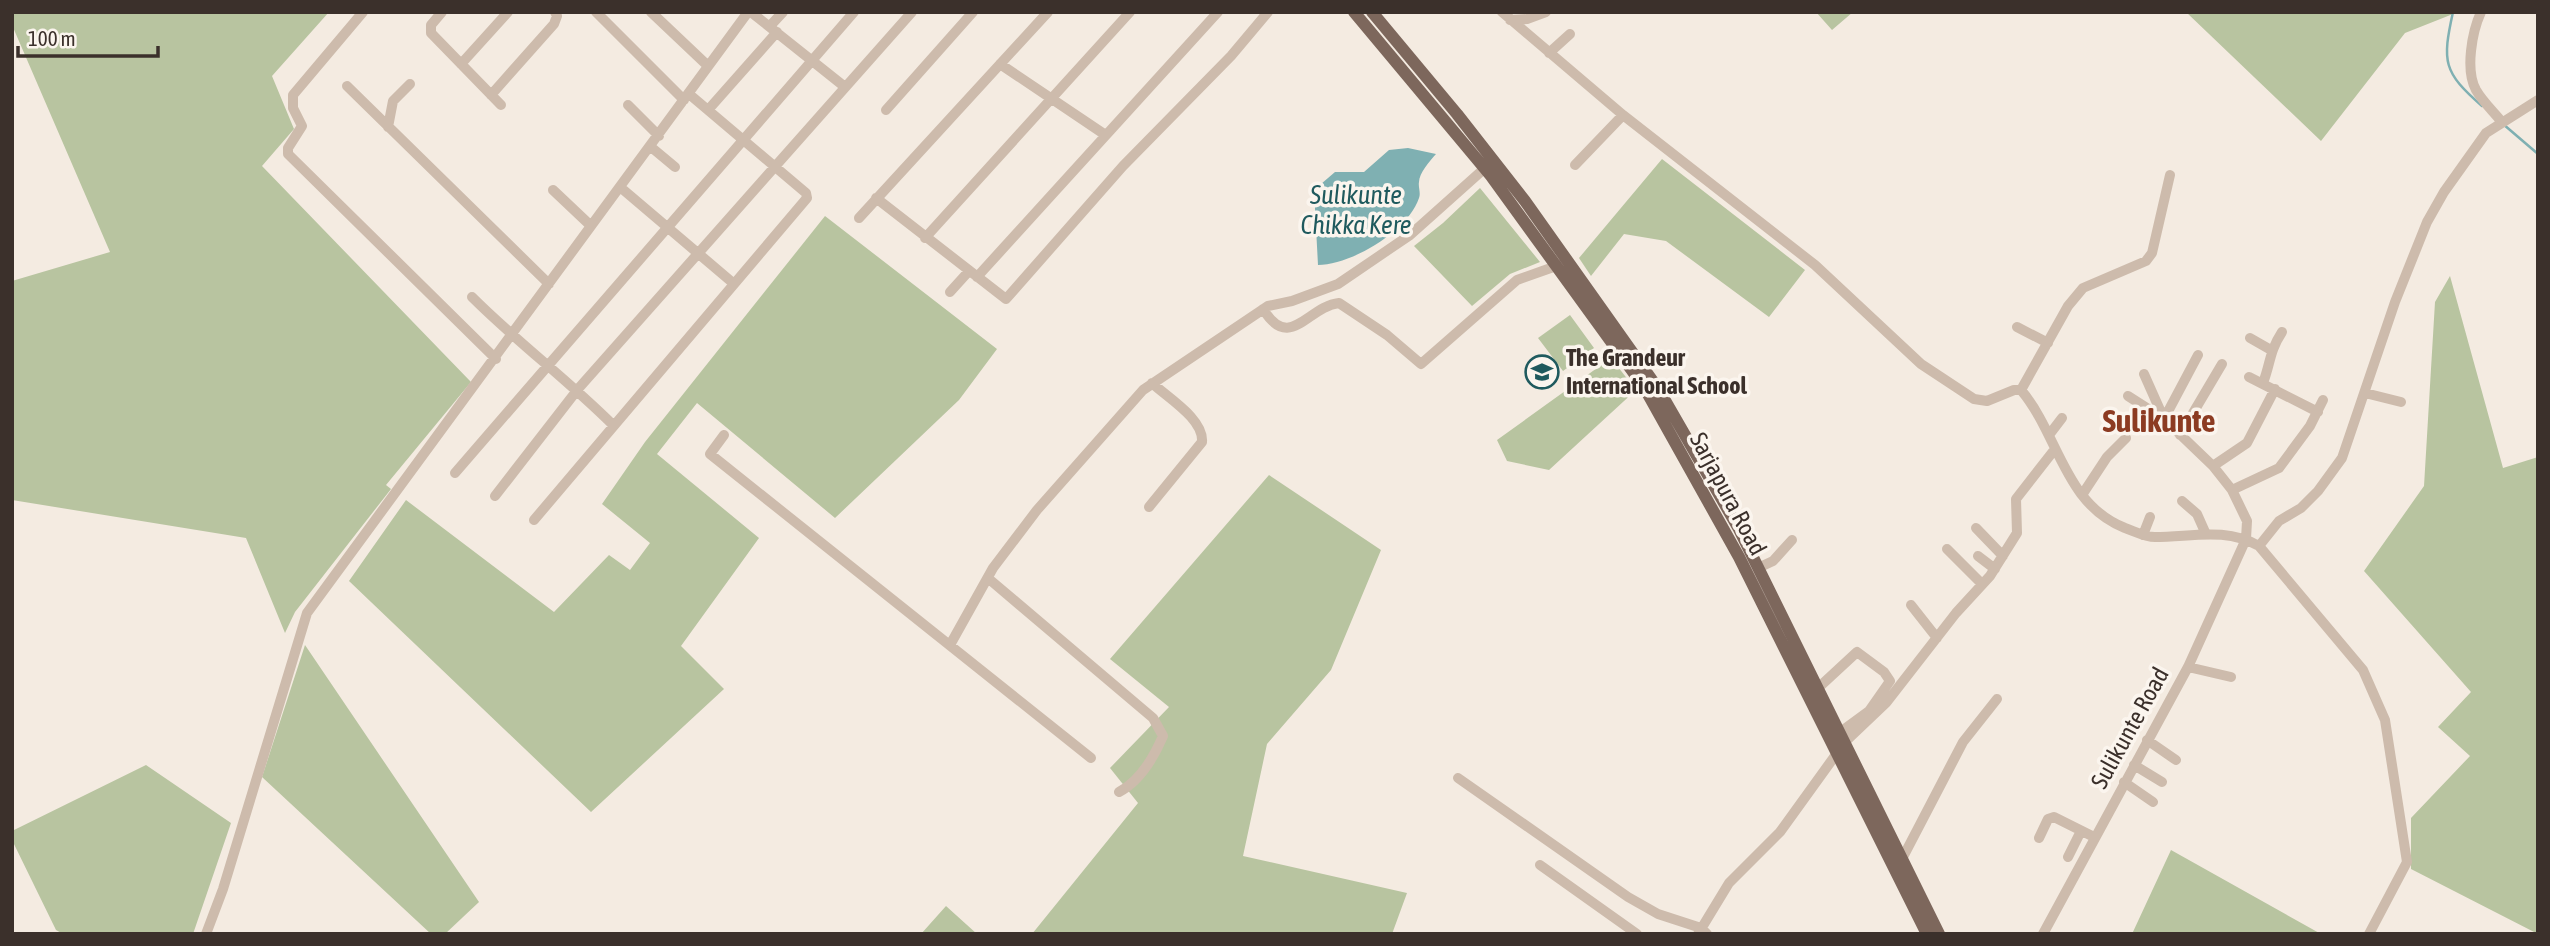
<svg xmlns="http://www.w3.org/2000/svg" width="2550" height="946" font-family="'Asap Condensed',sans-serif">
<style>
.green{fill:#b8c4a0}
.water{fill:#7fb0b2}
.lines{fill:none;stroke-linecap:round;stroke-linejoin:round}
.stream{stroke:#7fb0b2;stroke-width:2.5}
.minor{stroke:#cdbbac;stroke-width:10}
.major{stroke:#7d675c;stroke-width:12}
.labels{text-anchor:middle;stroke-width:7;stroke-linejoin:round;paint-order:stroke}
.poi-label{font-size:24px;font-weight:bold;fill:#3b302b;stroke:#fbf5ee;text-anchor:start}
.street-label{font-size:24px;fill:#3b302b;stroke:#fbf5ee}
.water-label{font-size:26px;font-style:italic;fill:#1f5a5e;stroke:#fbf5ee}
.district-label{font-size:32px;font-weight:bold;fill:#8c3b22;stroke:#fbf5ee}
</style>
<rect width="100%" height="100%" fill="#f4ebe1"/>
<path class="green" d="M12 12H329L272 76 294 129 262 166 471 382 386 485 391 489 295 612 285 633 246 538 12 500V281L110 252 12 25Z
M1816 12H1853L1832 30Z
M2186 12H2458L2405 33 2321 141Z
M1662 159 1805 270 1769 317 1666 241 1624 234 1591 276 1579 258Z
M1480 188 1540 262 1510 274 1472 306 1414 246 1443 223Z
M825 216 997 349 959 400 835 518 697 403 657 454 759 538 681 646 724 689 591 812 349 581 406 500 554 612 609 555 630 570 650 543 602 504 645 442Z
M2450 276 2503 468 2538 457V934L2411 869V818L2470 756 2438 727 2471 692 2364 571 2424 486 2435 302Z
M1570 315 1594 348 1563 371 1538 338Z
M1611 358 1636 390 1549 470 1507 461 1497 440Z
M1269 475 1381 550 1331 670 1267 744 1243 856 1407 893 1392 934H1032L1138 803 1110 768 1169 707 1110 659Z
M305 645 479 902 445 934H431L262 777Z
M146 765 231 823 193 934H63L56 930 12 840V831Z
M2171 850 2321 934H2132Z
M946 906 977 934H921Z"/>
<path class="water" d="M1408 148 1436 154C1430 161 1419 173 1419 182 1418 187 1421 193 1419 198 1408 231 1351 265 1318 265L1314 190 1335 172H1364L1389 150Z"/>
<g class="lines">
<path class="stream" d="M2453 12C2442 62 2443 72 2482 106
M2503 124 2538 154"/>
<path class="minor" d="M363 12 293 95V108L302 126 288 148V154L496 359
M442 12 431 25V33L501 105
M596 12 684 100
M651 12 708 66
M751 12 845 87
M1502 12 1623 115 1815 265 1921 364 1974 399 1987 401 2014 390H2021C2059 435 2064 504 2125 528 2134 531 2145 537 2155 537 2192 537 2225 527 2259 546L2279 521 2301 508 2318 491 2342 458 2395 302 2427 222 2444 192 2486 133 2538 100
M2481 12C2472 32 2465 70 2476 90 2483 102 2493 111 2501 121
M1510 20 1527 19 1546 12
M770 26 783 12
M1549 53 1570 34
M461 64 508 12
M1000 64 1104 134
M347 86 549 284
M491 95 554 24 557 16 555 12
M628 105 659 136
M708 110 777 32
M886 110 973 12
M388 127 393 101 410 84
M651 147 675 167
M1575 165 1623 115
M620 187 733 283
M553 190 590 225
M876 198 1006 299 1123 166 1231 56 1268 12
M859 218 1048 12
M925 238 1130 12
M977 277 1218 12
M950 292 969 271
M472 297C517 342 568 380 613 425
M1263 309C1290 353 1308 306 1339 303L1387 335 1421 364 1517 280 1562 264
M2017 327 2048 343
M2250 338 2271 350
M2249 377 2318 412
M2263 383C2271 362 2269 352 2282 332
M2021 390 2068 306 2083 288 2146 261 2152 253 2170 175
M2365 393 2401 402
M2128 396 2164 419 2198 355
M724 435 710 454 1091 758
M2049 435 2062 418
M2180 435 2222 364
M2213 466 2247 443 2275 389
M455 473 854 12
M2232 490 2279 468 2310 426 2323 400
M2082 495 2107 457 2126 438
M495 496 578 389 912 12
M2182 501 2197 514 2205 532
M1149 507 1202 442C1204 419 1168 398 1152 383
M534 520 807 198 806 193 689 94
M1976 528 2003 556
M2143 535 2150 517
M2259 546 2363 670 2385 720 2407 862 2369 934
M1947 549 1982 584
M1978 556 1995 569
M1758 568 1773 561 1792 540
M989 579 1153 718 1163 736C1154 757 1140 781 1119 792
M1911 605 1937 638
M950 645 993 568 1037 510 1143 390 1268 306 1292 301 1338 284 1410 235 1485 168
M2188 667 2231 677
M1817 689 1857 652 1884 672 1890 681 1869 711 1839 733
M2147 740 2176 760
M2134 765 2162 782
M1458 778 1628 897 1658 914 1701 928 1707 934
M2124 782 2153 802
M2039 838 2048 819 2054 817 2094 837
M2068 857 2081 831
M1902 859 1963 742 1997 699
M1540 865 1637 934
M206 934 223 889 307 613 748 12
M1698 934 1729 883 1780 832 1845 742 1886 703 1956 613 1990 576 2017 533 2016 499 2055 449
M2043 934 2188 667 2246 539 2247 521 2232 490 2213 466 2164 419 2144 374"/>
<path class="major" d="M1354 12 1491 176 1644 387 1739 557 1927 934
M1372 12 1457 114 1525 201 1659 390 1739 529 1939 934"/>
</g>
<defs>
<symbol id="school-ring" viewBox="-11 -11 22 22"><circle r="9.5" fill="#fbf5ee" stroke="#1f5a5e" stroke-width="1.5"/><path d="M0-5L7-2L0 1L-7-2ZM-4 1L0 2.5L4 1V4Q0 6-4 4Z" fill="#1f5a5e"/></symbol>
</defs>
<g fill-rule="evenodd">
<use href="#school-ring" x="1523" y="353" width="38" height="38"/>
</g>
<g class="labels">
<g class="poi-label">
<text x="1566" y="366">The Grandeur<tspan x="1566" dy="28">International School</tspan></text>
</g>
<g class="street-label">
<text transform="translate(1728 494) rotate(62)" y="8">Sarjapura Road</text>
<text transform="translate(2130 728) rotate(-61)" y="8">Sulikunte Road</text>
</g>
<g class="water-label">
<text x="1356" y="204">Sulikunte<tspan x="1356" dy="30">Chikka Kere</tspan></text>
</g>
<g class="district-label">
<text x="2159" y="432">Sulikunte</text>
</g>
</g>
<rect width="2550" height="946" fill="none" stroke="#3b302b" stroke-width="28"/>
<path d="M18 46v10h140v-10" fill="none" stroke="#3b302b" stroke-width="3.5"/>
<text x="28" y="46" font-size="21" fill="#3b302b" stroke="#fbf5ee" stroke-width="5" paint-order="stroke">100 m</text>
</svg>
